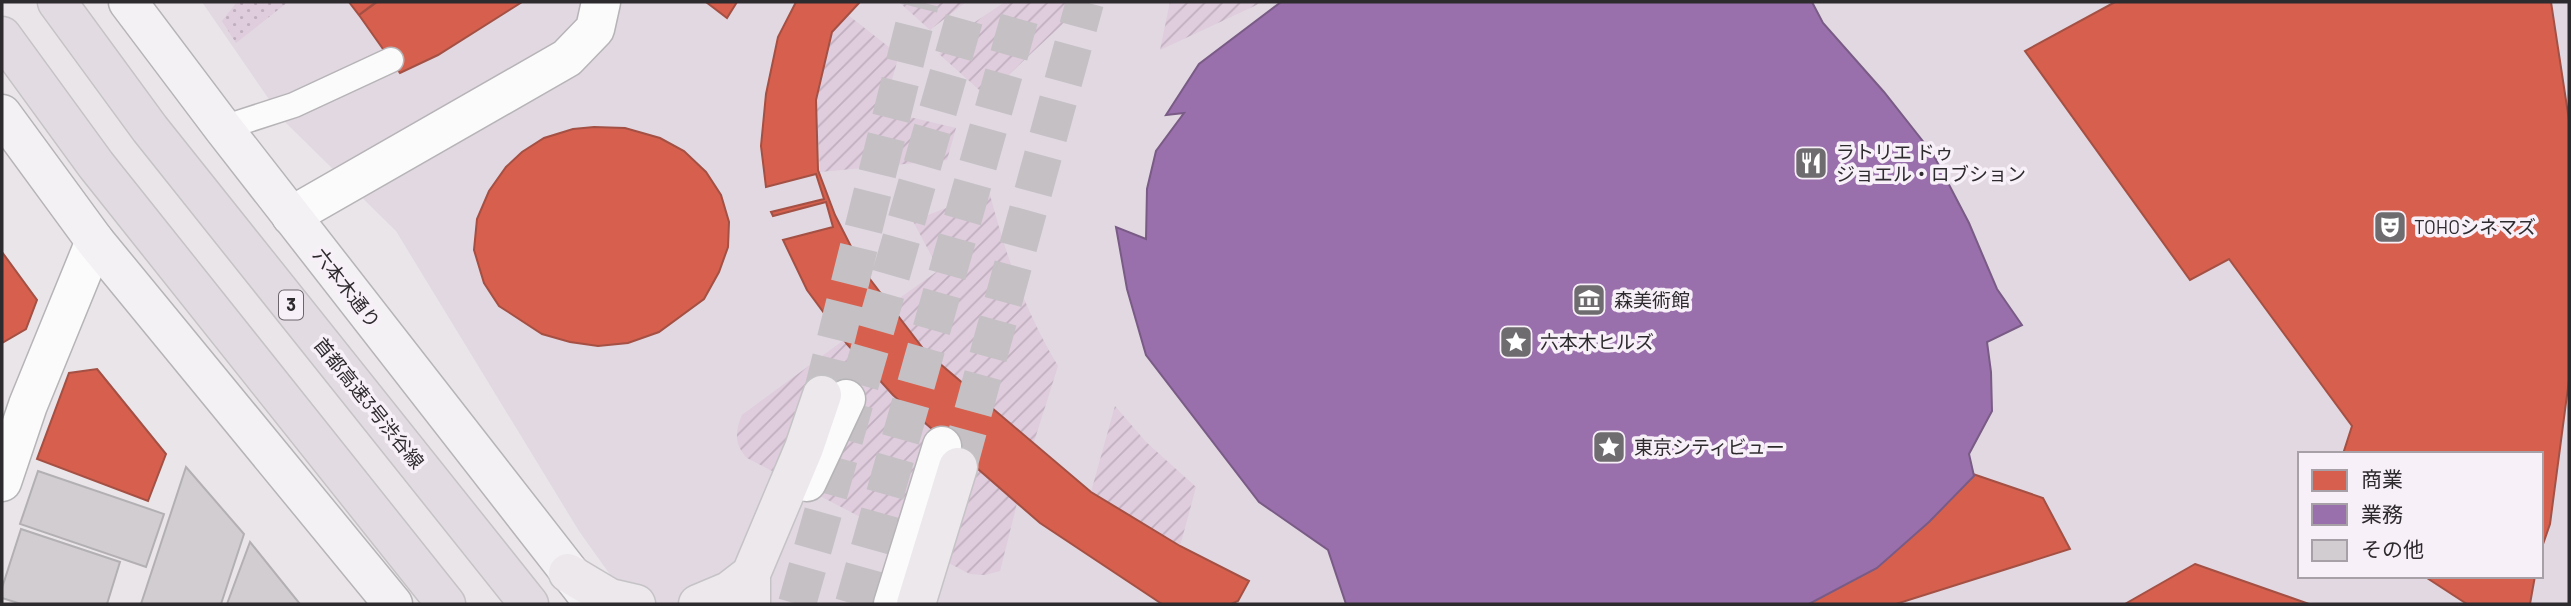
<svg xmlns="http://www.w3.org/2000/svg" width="2571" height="606" font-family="Barlow,'Noto Sans JP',sans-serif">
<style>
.built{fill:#e1d8e1;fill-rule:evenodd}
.grass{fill:url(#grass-dots)}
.garden{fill:url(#garden-furrows)}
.shops{fill:#d6604d;stroke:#a45044;stroke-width:2}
.offices{fill:#9970ab;stroke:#795b86;stroke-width:2}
.building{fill:#d1cdd1;stroke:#b3b0b3;stroke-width:2}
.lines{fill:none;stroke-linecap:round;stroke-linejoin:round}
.primary-tunnel{stroke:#c4c0c4;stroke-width:38;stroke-dasharray:38 19;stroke-linecap:butt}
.lane-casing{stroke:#b6b4b6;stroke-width:27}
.street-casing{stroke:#b6b4b6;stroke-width:41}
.secondary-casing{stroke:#b6b4b6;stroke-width:41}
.primary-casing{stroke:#c5c3c5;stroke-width:41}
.highway-casing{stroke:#c5c3c5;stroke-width:41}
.lane{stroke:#fcfbfc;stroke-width:24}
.street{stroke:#fcfbfc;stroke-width:38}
.secondary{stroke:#f4f1f4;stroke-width:38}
.primary{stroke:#ece8ec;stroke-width:38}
.highway{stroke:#e2dbe2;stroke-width:38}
.labels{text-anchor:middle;stroke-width:7;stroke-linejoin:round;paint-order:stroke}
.shield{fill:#f8f0f8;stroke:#6b666b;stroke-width:2}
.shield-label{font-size:18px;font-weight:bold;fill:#2e2b2e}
.poi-label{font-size:19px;fill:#2e2b2e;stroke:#f8f0f8;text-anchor:start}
.street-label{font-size:19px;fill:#2e2b2e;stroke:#f8f0f8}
</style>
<defs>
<pattern id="grass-dots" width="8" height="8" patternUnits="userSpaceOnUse" patternTransform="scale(1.75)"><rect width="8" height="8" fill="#dfccdd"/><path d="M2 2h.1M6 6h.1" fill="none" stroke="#c0afbe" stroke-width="1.8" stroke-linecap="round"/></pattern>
<pattern id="garden-furrows" width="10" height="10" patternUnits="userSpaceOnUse" patternTransform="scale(1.75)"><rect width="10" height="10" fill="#dfccdd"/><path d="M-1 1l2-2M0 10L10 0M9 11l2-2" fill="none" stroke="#c0afbe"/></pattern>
</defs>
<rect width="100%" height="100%" fill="#e9e5e9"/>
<path class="built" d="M202 2H2569V604H631L579 531 396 231 284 121ZM2300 454H2541V576H2300Z"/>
<path class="grass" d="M237 2H288L236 43 222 21Z"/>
<path class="garden" d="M899 2H966L930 30Z
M1005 2H1091L1083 5 986 96 939 54 975 22Z
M1170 2H1263L1160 50Z
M848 15 899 55 891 83 888 112 956 128 947 160 820 172 816 100 832 32Z
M989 191C1006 256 1024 309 1058 366L1033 445 925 351 890 305 939 270 913 221Z
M844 340 893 395 1017 503 1000 571 985 575 970 574 747 458C734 444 735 432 742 415Z
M1115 406 1146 442 1196 487 1180 546 1091 492Z"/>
<path class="shops" d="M349 2H377L359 15Z
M376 2H522L438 55 400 73 359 15Z
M706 2H737L727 18Z
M796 2H860L832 32 816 100 818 170 835 215 863 270 925 351 1091 492 1180 546 1249 581 1238 601 1231 604H1162L1040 523 893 395 847 344 807 290 783 240 833 227 826 202 773 216 771 212 824 199 816 174 766 187 761 146 766 94 778 37Z
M2115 2H2551L2569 120V380L2550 524 2541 550V454H2343L2352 426 2229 259 2190 280 2025 51Z
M594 127 625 128 660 138 684 151 706 172 721 195 729 222 728 247 719 272 704 299 659 332 628 343 598 346 570 342 542 334 499 306 484 283 474 250 477 219 489 191 506 167 522 152 544 138 573 129Z
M2 252 37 300 26 329 2 343Z
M97 369 166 454 148 501 37 459 69 373Z
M1850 432 2043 498 2070 549 1896 604H1590L1580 589Z
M2195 564 2309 604H2125Z
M2424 576H2535L2530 604H2467Z"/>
<path class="offices" d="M1281 2H1812L1823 23 1884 92 1933 154 1969 223 1997 289 2022 325 1987 342 1991 372 1992 411 1969 454 1974 476 1929 522 1877 568 1809 604H1346L1328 550 1259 502 1146 355 1127 289 1116 227 1146 239 1147 189 1156 151 1184 113 1166 115 1199 64Z"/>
<path class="building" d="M186 467 244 534 221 604H141Z
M38 471 164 514 146 567 20 524Z
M21 529 120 562 107 604H21L2 598V588Z
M250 542 300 604H227Z"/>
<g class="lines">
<path class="primary-tunnel" d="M822 395 920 2
M958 467 1085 2
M797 604 969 2
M854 604 1024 2"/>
<defs>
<path id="lane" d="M223 128 294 105 391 60"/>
<path id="street" d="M291 216 567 58 595 29 601 2
M2 482 28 405 95 241
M807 482 846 399
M893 604 942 446"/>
<path id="secondary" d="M128 2 223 128 591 600
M2 114 95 241 393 604"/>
<path id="primary" d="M568 573 610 598 636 604
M698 604 729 591 751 574
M751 604V574L804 448 822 395
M916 604 958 467"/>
<path id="highway" d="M57 2 150 129 529 604
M2 36 96 165 446 604"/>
</defs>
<use href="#lane" class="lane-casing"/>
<use href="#street" class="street-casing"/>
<use href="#secondary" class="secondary-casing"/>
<use href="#primary" class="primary-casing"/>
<use href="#highway" class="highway-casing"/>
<use href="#lane" class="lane"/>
<use href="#street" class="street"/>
<use href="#secondary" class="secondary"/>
<use href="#primary" class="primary"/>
<use href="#highway" class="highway"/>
</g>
<defs>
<symbol id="restaurant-square" viewBox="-11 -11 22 22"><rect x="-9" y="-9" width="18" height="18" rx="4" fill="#6f6c6f" stroke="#f8f0f8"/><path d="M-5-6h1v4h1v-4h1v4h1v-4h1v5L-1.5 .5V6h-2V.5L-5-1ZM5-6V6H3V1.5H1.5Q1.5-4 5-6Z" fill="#fff"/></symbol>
<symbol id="theatre-square" viewBox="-11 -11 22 22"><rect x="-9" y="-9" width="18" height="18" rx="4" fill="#6f6c6f" stroke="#f8f0f8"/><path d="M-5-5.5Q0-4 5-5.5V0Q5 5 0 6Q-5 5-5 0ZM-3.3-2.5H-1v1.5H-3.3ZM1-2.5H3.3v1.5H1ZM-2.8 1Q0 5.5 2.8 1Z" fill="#fff"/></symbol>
<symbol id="museum-square" viewBox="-11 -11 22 22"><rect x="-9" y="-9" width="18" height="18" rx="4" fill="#6f6c6f" stroke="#f8f0f8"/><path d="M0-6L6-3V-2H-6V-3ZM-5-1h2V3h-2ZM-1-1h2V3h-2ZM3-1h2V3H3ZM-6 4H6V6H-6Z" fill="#fff"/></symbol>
<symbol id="sight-square" viewBox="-11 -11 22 22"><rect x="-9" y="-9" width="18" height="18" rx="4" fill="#6f6c6f" stroke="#f8f0f8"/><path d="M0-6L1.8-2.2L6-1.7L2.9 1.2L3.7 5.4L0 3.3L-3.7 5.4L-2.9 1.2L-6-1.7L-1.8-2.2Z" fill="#fff"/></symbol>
</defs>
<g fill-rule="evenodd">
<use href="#restaurant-square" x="1792" y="144" width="38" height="38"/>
<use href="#theatre-square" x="2371" y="208" width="38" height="38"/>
<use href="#museum-square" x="1570" y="281" width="38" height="38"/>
<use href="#sight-square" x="1497" y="323" width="38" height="38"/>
<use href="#sight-square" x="1590" y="428" width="38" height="38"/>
</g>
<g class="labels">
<rect class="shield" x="279" y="290.5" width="24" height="29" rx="5"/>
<g class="shield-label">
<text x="291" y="311">3</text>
</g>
<g class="poi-label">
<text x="1836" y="159">ラトリエ ドゥ<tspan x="1836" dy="22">ジョエル・ロブション</tspan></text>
<text x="2414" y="234">TOHOシネマズ</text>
<text x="1614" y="307">森美術館</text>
<text x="1540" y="349">六本木ヒルズ</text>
<text x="1634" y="454">東京シティビュー</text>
</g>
<g class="street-label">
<text transform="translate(347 288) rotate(52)" y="7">六本木通り</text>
<text transform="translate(369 403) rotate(51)" y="7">首都高速3号渋谷線</text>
</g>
</g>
<rect width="2571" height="606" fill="none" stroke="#2e2b2e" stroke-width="7"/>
<rect x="2298" y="452" width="245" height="126" fill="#f8f0f8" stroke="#a7a1a7" stroke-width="2"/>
<rect x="2312" y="470" width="35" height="21" fill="#d6604d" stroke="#a7a1a7" stroke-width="2"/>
<text x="2361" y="487" font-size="21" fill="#2e2b2e">商業</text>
<rect x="2312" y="504" width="35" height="21" fill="#9970ab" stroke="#a7a1a7" stroke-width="2"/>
<text x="2361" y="522" font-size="21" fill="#2e2b2e">業務</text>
<rect x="2312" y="540" width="35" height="21" fill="#d1cdd1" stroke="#a7a1a7" stroke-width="2"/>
<text x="2361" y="557" font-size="21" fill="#2e2b2e">その他</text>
</svg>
